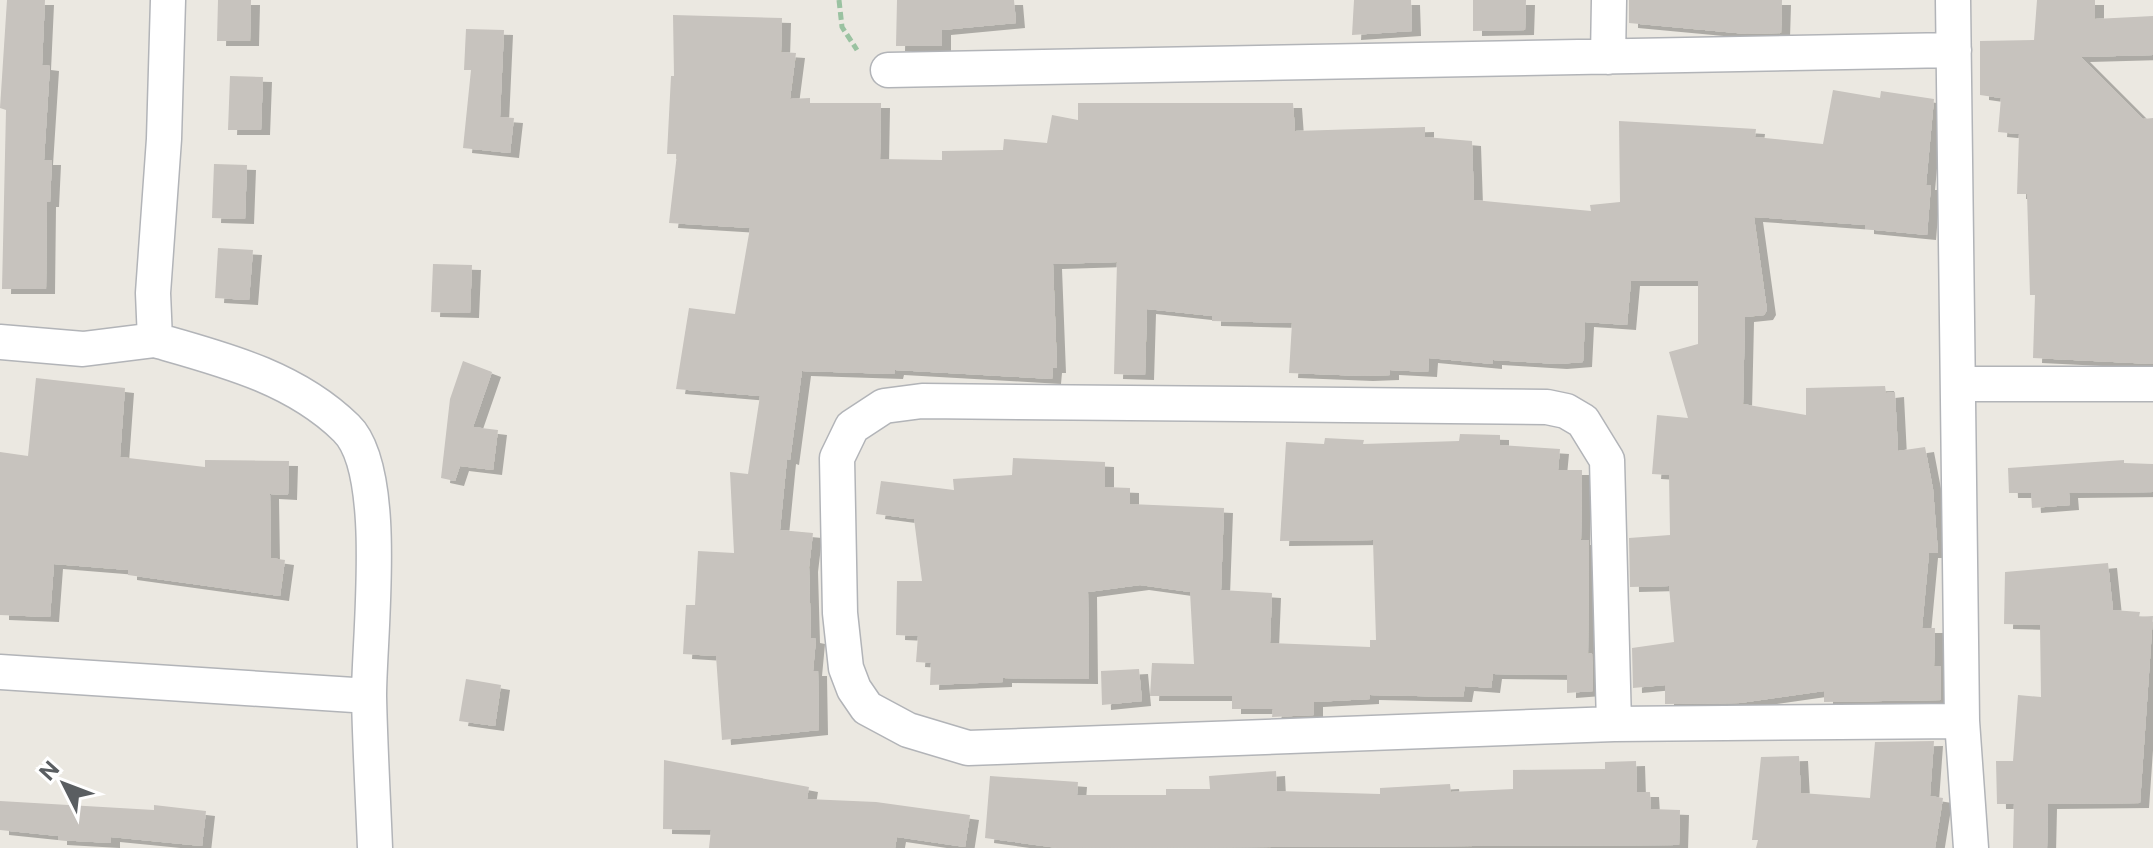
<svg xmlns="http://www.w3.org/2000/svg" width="2153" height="848" font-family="'Public Sans',sans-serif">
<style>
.building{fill:#c7c3be;filter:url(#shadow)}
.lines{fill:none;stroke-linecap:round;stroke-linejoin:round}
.minor-casing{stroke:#b2b4b8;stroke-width:37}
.path{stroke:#9ac2a1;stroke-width:5;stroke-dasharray:8 4;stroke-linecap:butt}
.minor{stroke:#fff;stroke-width:34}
</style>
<defs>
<filter id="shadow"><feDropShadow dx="9" dy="5" stdDeviation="0" flood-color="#0004"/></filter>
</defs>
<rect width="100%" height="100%" fill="#ebe8e1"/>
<path class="building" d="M7 0H45L42 65 50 66 44 160H52L50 202H47L46 289H2L6 110 0 108Z
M218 0H251L250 41H217Z
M897 0H1014L1016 23 942 30V46H896Z
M1354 0H1411L1412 31 1352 35Z
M1473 0H1526L1525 30 1473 31Z
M1629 0H1782L1781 33 1747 34 1629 23Z
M2037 0H2095V19L2153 16V55L2081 57 2143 119 2153 118V364L2033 358 2035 295H2030L2027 194H2017L2019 134 1998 132 2001 98 1980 95V41L2034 40Z
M673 15 782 18 781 52 796 53 790 99 810 98V103H881L880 159 942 160V151L1003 150 1004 139 1047 143 1052 115 1078 120V103H1293L1295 131 1425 127V137L1472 141 1474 200 1591 211 1590 205 1620 202 1619 121 1756 129 1755 137 1823 144 1833 90 1880 98 1881 91 1934 99 1926 185H1931L1927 235 1865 229V225L1754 217 1767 310 1764 315 1745 317 1743 404 1806 415V388L1885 386 1886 393 1895 392 1898 451 1925 447 1933 489 1938 553H1929L1922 628H1935L1934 666H1941V700L1824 702V691L1740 703 1665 704V685L1633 688 1632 648 1674 642 1669 586 1630 587 1629 538 1670 535 1669 475 1652 474 1657 415 1688 418 1669 352 1698 344V281H1631L1627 325 1585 322 1583 362 1558 364 1493 360V364L1429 358 1428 372 1390 370V375L1364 376 1289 373 1292 323 1212 321V316L1147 309 1145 375 1114 374 1117 262 1053 264 1057 368H1053L1052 379 895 370 894 374 802 371 790 460 787 459 780 530 813 533 809 567 811 638 816 639 813 671H818L819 730 722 740 716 656 683 654 686 605H695L698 551 734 553 730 472 748 474 760 396 676 389 689 308 735 314 750 228 669 223 677 154H667L671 76H674Z
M466 29 504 30 500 117 514 118 510 153 463 148 471 70H464Z
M230 76 263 77 261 130H228Z
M214 164 247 165 245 219 212 218Z
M218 248 253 250 249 300 215 298Z
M433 264 472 265 470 313 431 312Z
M463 361 492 372 473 427 498 430 493 470 460 466 455 481 441 478 450 399Z
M36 378 125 388 120 457 205 467V460L289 461 288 495 270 494 271 558 285 560 280 596 128 575V570L54 564 50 617 0 615V452L28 456Z
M1460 434 1500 435V445L1560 449 1558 470H1582L1581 540H1589L1588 654 1592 653 1593 691 1567 693V675L1493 674 1491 688 1465 686 1463 697 1370 695V699L1314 702V715L1272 717 1273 709H1232V696H1150L1152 663 1194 664 1190 592 1140 585 1088 592 1089 679 1003 678V682L930 685 931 663 916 662 918 636 896 635 897 581H922L914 519 876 514 881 481 954 490 953 479 1012 475 1013 458 1105 462V487L1130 488V504L1224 508 1221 590 1272 593 1270 643 1370 647V640H1376L1373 540 1280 541 1286 442 1324 444 1325 438 1364 440 1363 444 1459 441Z
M2124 460V463L2153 464V492L2069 493 2070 505 2032 508 2031 493H2009L2008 468Z
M2108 563 2113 610 2140 612 2139 617 2153 616 2140 803 2048 804 2047 848H2013L2014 804H1997L1996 761H2013L2018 695 2041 697 2040 625 2004 624 2005 572Z
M1139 669 1142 701 1102 705 1101 671Z
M466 679 501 685 495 726 459 721Z
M1934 741 1930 796 1943 798 1935 848H1756L1758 840H1752L1761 757 1799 756 1801 793 1870 798 1875 742Z
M664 760 809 787 807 799 876 802 970 815 965 847 897 837 895 848H709L711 830 663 829Z
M1636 761 1637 792H1650L1651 809 1680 810 1679 845 1058 848 985 838 990 776 1078 782 1077 795H1166V789H1210L1209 776 1276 771 1277 791 1380 794V788L1450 784 1451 792 1513 789V770L1605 769V762Z
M0 801 154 810V805L206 811 202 846 111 837V843L58 840V836L0 830Z"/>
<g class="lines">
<defs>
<path id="minor" d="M168 0 164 139 153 293 155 340C222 359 294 377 346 428 390 470 369 635 369 696 370 746 373 797 375 848
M1953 0 1962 721 1971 848
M1608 57 1609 0
M888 70 1954 50
M0 342 83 349 155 340
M1960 384H2153
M0 672 369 696
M1614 724 1607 460 1583 421 1566 411 1547 407 922 401 884 406 852 427 837 458 840 613 846 668 854 689 867 708 908 730 968 748 1614 724 1962 721"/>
</defs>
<use href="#minor" class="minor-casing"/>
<path class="path" d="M839 0 842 27 857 50"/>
<use href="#minor" class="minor"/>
</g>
<g transform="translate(64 784) rotate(312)" stroke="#ffffff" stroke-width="6" paint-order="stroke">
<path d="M0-6L14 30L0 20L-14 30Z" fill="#5a5e61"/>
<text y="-12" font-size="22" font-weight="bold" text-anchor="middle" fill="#5a5e61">N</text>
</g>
</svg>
